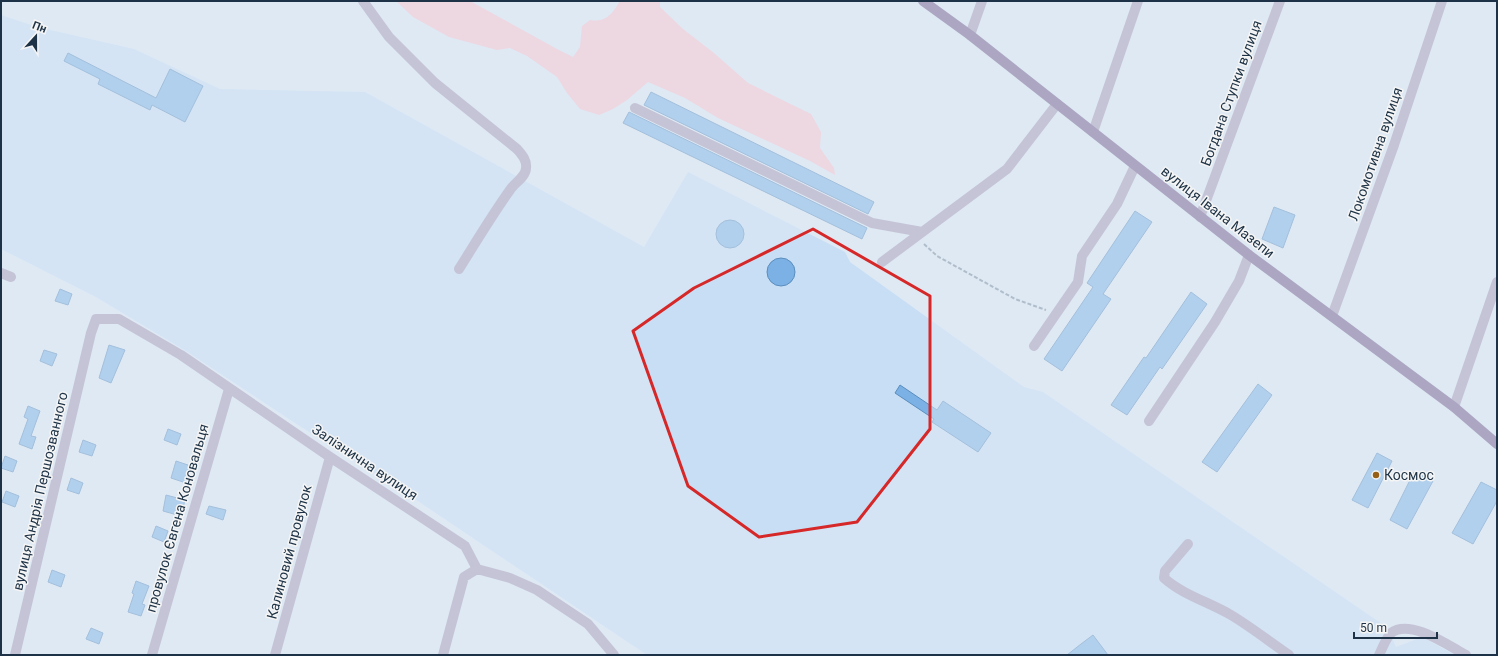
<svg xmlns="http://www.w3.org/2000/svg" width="1498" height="656" font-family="Roboto,sans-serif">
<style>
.built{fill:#c7def5}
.green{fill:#ffc1ca}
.building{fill:#7bb1e4;stroke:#5b8dbd}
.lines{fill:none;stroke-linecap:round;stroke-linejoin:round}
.path{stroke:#798898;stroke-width:2;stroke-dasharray:4 2;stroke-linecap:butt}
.minor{stroke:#a698b3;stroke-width:10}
.major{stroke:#6f5685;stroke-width:10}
.marked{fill:none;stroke:#d62828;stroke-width:3;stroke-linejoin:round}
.poi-dot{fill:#955f17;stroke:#f5f5f5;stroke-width:1.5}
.labels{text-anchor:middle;stroke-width:3;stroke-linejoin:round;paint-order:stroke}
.street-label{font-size:14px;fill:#1d3246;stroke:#f5f5f5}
.poi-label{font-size:14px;fill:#1d3246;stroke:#f5f5f5;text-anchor:start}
</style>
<rect width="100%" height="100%" fill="#dfe9f4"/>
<path class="built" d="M1 15 37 27 134 49 220 89 365 92 644 247 688 172 845 252 850 262 1024 387 1043 392 1388 628 1396 647 1422 637 1455 655H647L394 485 298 425 186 351 96 297 1 249Z"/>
<path class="green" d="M396 1H470L557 49 573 57 580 47 582 26 590 20C606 23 612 14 620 1H660V7L683 29 714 53 748 83 811 114 821 132 820 148 834 168 835 175 810 161 718 118 685 98 648 82 627 100 613 109 599 115 580 109 567 93 557 77 527 56 510 48 497 50 449 37 413 17Z"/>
<path class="building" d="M68 53 156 98 170 69 203 86 185 122 152 105 150 110 98 84 100 79 64 61Z
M651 92 874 202 868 214 644 105Z
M629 112 867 228 862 239 623 123Z
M1274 207 1295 215 1283 248 1262 239Z
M1135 211 1152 222 1103 294 1111 299 1062 371 1044 359 1093 287 1087 283Z
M716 234a14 14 0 1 1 28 0a14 14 0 1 1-28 0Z
M767 272a14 14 0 1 1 28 0a14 14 0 1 1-28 0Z
M60 289 72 294 68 305 55 301Z
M1191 292 1207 304 1162 369 1160 367 1127 415 1111 405 1144 357 1146 358Z
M109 345 125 350 111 383 99 378Z
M44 350 57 354 52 366 40 361Z
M1258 384 1272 395 1217 472 1202 462Z
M900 385 937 410 943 401 991 433 978 452 932 422 934 419 895 393Z
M28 406 40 411 31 436 36 437 32 449 19 444 28 419 24 417Z
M168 429 181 434 177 445 164 440Z
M83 440 96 445 92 456 79 452Z
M1377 453 1392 461 1368 508 1352 500Z
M5 456 17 461 13 472 1 468Z
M176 461 191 466 186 483 171 478Z
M1414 472 1433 481 1407 529 1390 520Z
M71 478 83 483 79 494 67 490Z
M1481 482 1497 490V501L1473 544 1452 533Z
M6 491 19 496 15 507 2 502Z
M166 495 185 500 181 516 163 511Z
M209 506 226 510 223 520 206 514Z
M156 526 168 531 164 542 152 537Z
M52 570 65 575 61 587 48 582Z
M136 581 149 586 142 604 145 605 141 616 128 612 134 594 132 593Z
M91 628 103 633 99 644 86 639Z
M1093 635 1108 655H1067L1081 644Z"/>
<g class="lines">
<path class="path" d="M924 244 937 256 1015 299 1046 310"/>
<path class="minor" d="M363 1 389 37 435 83 517 149C522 155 527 160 526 168 526 177 514 183 510 190 492 215 476 242 459 269
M970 35 982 1
M635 108 872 223 922 232
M1093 132 1138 1
M1200 217 1280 1
M882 262 1007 169 1057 104
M1 273 11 277
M1332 316 1394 145 1442 1
M1034 346 1078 282 1082 256 1117 204 1135 166
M1454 407 1497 282
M1149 421 1215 322 1239 281 1249 255
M1188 544 1165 571 1164 578C1183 595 1209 602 1231 615 1251 627 1270 642 1289 655
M15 655 91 333 96 319H119L181 355 330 457 465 546 477 569 510 578 537 590 588 624 614 655
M152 655 229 389
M275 655 330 457
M443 655 464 577 477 569
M1379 655C1382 649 1386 638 1391 633 1410 618 1449 646 1466 655"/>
<path class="major" d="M923 1 970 35 1249 255 1454 407 1497 444"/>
</g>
<path d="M0 0H1498V656H0ZM813 229 930 296V429L857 522 759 537 688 486 633 331 694 288Z" fill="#dfe9f4" fill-opacity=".55" fill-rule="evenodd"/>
<path class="marked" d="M813 229 930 296V429L857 522 759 537 688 486 633 331 694 288Z"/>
<circle class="poi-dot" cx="1376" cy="475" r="4"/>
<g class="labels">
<g class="street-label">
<text transform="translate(1231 93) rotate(-70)" y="5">Богдана Ступки вулиця</text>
<text transform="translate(1375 154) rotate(-71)" y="5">Локомотивна вулиця</text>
<text transform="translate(1218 212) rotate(38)" y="5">вулиця Івана Мазепи</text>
<text transform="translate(365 462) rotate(34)" y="5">Залізнична вулиця</text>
<text transform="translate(40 491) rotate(-77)" y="5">вулиця Андрія Першозванного</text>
<text transform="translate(177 518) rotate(-74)" y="5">провулок Євгена Коновальця</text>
<text transform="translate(289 552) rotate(-75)" y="5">Калиновий провулок</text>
</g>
<g class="poi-label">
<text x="1384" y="480">Космос</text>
</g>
</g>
<rect width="1498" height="656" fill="none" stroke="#1d3246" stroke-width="4"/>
<g transform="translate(36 36) rotate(21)" stroke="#f5f5f5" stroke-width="3" paint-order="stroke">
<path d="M0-3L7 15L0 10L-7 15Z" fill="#1d3246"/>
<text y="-6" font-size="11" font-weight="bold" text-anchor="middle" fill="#1d3246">Пн</text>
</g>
<path d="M1354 632v6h83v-6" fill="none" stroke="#1d3246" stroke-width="2"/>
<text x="1360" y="632" font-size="12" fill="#1d3246" stroke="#f5f5f5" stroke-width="3" paint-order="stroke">50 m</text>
</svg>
